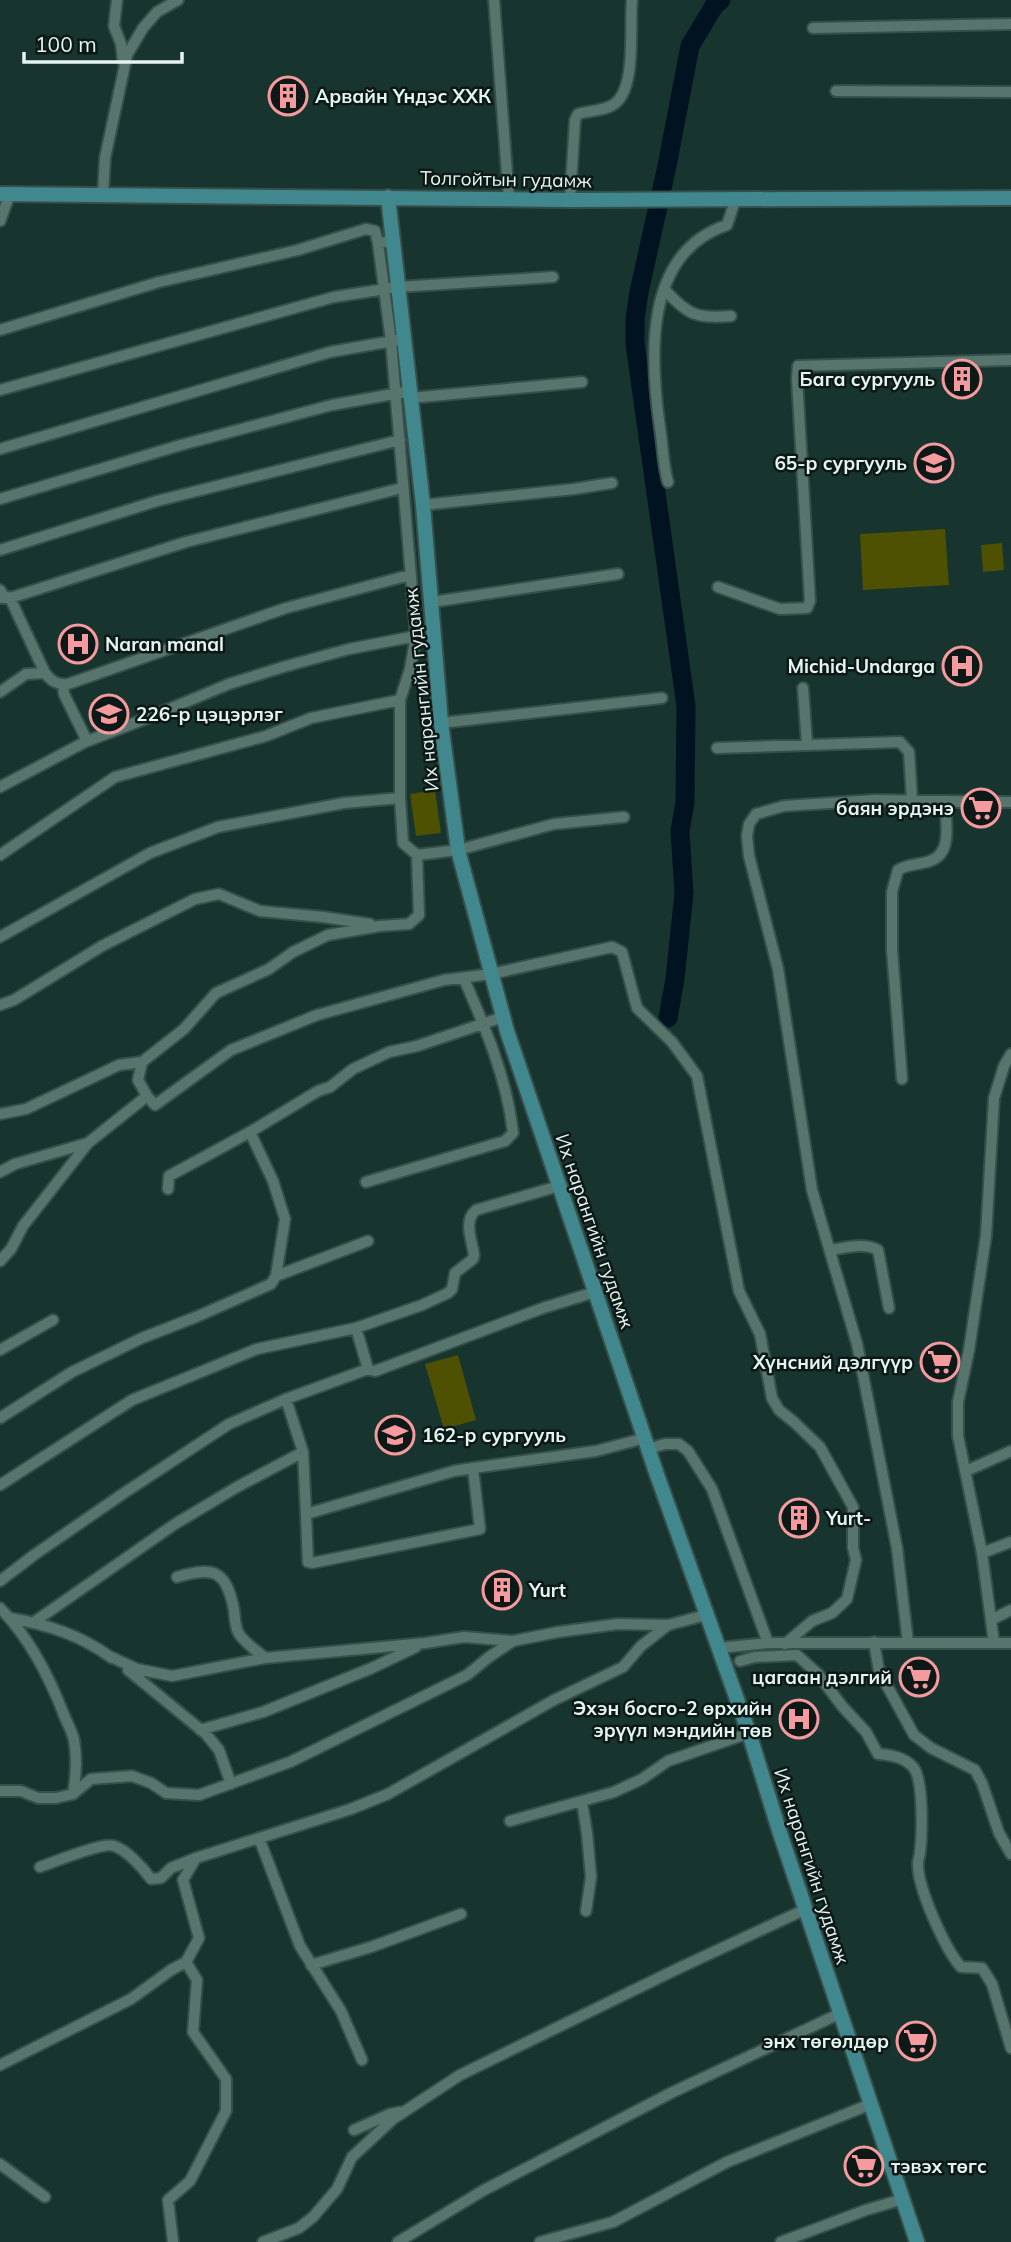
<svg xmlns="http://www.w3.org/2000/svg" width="1011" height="2242" font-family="Mulish,sans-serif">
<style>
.green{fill:#4d5101}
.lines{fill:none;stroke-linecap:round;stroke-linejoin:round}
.river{stroke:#011321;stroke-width:19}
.minor-casing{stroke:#374f4a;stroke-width:14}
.major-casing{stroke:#374f4a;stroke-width:18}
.minor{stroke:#57756d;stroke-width:10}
.major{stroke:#41888e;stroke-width:14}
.labels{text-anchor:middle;stroke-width:5;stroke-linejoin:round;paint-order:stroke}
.poi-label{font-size:19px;font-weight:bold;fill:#e4f4f0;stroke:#0d1916;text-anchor:end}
.street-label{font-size:19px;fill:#e4f4f0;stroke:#0d1916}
</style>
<rect width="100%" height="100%" fill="#18342e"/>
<path class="green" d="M945 529 949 585 863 590 860 534Z
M1002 543 1004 570 983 572 981 545Z
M435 790 441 833 416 836 410 794Z
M458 1355 476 1420 444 1429 425 1364Z"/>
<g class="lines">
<path class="river" d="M668 1018 675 979 684 893 680 831 685 802 686 706 635 344V319L639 292 667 166 690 46 714 6 721 0"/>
<defs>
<path id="minor" d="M117 0 114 26 121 44 123 61
M494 0 509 200
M813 28 1011 24
M836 91 1011 92
M103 194 105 158 127 55 143 28 157 12 178 0
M570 200 575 120 578 114C588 111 601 111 611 106 638 93 629 27 632 0
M0 221 10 194
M378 243 391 341 416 636 410 669 400 700V798L403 843 417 855 458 850 554 824 624 817
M665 290C688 315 697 319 731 316
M0 330 159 282 298 250 366 229 375 231 378 243 393 241
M0 390 334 297 398 287 553 277
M410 398 582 382
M0 449 330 352 398 340
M668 482C663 465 663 446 660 428 650 358 643 253 727 225L736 198
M0 499 181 445 332 405 410 391
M423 505 574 489 612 483
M0 550 157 501 400 440
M718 587 780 609 807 608 810 601 797 379 798 366 1011 360
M0 590 3 595 10 598 45 673
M0 598H10L186 542 402 488
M432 602 618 574
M63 684 64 694 87 741
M803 688 807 744
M0 692 26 674 45 673C51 681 57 685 68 684L286 608 410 575
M441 723 662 698
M717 748 900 742 909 752 912 800
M0 787 85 742 145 719 229 684 283 667 349 649 416 636
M0 855 115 777 266 736 311 718 400 700
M0 937 150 853 218 827 344 803 400 798
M0 1005 14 1000 102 946 195 899 219 894 260 911 323 917 370 924
M902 1079 892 950V892L898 870C908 864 919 865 930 861 954 853 945 820 945 801
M147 1096 155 1105 231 1050 317 1015 444 980 491 974 612 947 622 952 637 1008 672 1042 697 1076 739 1291 760 1334 772 1398 779 1410 794 1422 820 1447 853 1507V1548L856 1560 847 1599 832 1613 812 1621 785 1644
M0 1114 26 1109 119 1065 142 1062
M0 1172 15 1164 88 1143
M366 1182 505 1141 513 1133C507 1079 486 1029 464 979
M168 1189 169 1176 250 1132
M830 1250C844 1248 864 1242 878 1250L889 1308
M0 1261 11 1249 23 1226 88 1143 147 1096 138 1080 142 1062 184 1029 216 993 269 969 293 952 328 935 380 926 409 924 419 915 417 855
M276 1276 368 1241
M356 1328 368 1369
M0 1350 53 1320
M0 1418 72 1372 142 1338 196 1317 271 1284 276 1276 285 1219 273 1181 250 1132 318 1091 330 1087 353 1069 389 1052 417 1046 503 1017
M648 1449 665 1444H679L688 1451 712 1489 768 1643
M303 1452 306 1514
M473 1468 480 1529 312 1563 308 1562 306 1514 454 1471 473 1468 596 1451 645 1438
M966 1471 1011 1451
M0 1485 132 1400 257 1349 356 1328 422 1305 448 1293 452 1289 455 1273 473 1259 474 1255C472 1240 463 1221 476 1210L559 1186
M982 1553 1011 1542
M177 1577C214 1566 226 1570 234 1610 235 1617 235 1626 238 1632 242 1641 257 1651 265 1658
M0 1581 34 1555 124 1493 229 1424 286 1399 368 1369 375 1371 543 1308 595 1292
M0 1608C30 1638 49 1676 64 1715 67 1723 72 1731 74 1740 77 1757 76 1777 73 1794
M10 1618C49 1625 80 1635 112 1658
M991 1620 1011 1610
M34 1622 175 1524 237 1487 303 1452 286 1399
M874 1642 879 1671 914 1735 931 1748 975 1770 982 1783 999 1833 1011 1854
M908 1643 897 1548 857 1344 812 1190 778 969 749 856 747 836 749 824 756 814 784 806 875 800 1011 802
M994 1643 982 1553 958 1436V1402L969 1350 986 1236 994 1098 1004 1066 1011 1054
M718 1648 768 1643H1011
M109 1656 137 1669 172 1676 265 1658 425 1643 464 1637 512 1641
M740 1661 755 1657 797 1655 818 1674 842 1706 866 1732 878 1754C891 1755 904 1757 913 1767 924 1779 922 1836 920 1852 920 1856 918 1859 918 1863 917 1887 945 1949 961 1967L982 1968 992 1984 1011 2048
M128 1670 206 1734 219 1750 231 1784
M200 1730 263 1712 372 1668 416 1647
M0 1791H21L38 1798H56L73 1794 91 1779 132 1776 151 1783 166 1793 199 1795 290 1762 353 1731 467 1675 489 1657 513 1641 558 1632 618 1624 668 1625 706 1615
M582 1802 587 1833 591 1877 586 1911
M510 1821 614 1792 642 1779 668 1761 749 1733
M259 1838 300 1946 341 2011 362 2060
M40 1867C54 1862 103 1842 114 1846 127 1850 143 1868 151 1879L161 1878 171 1868 196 1858
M311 1965 371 1947 461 1914
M0 2065 131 1999 171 1970 186 1962 199 1938 183 1880 196 1858 351 1809 388 1794 554 1700 623 1667 641 1646 668 1625
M354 2130 390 2114 400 2112
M0 2164 45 2197
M173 2242 168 2200 190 2181 226 2111V2079L193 2032 197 1980 186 1962
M263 2242 299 2228 313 2217 337 2189 352 2157 393 2119 460 2075 677 1969 806 1909
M398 2242 484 2190 673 2092 841 2013
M540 2242 613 2222 727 2162 871 2104
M781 2242 866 2210 903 2199"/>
<path id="major" d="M0 194 570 200 1011 198
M388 197 423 505 441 723 458 850 507 1031 656 1472 749 1733 779 1830 917 2242"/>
</defs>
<use href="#minor" class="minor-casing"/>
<use href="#major" class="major-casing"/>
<use href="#minor" class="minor"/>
<use href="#major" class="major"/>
</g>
<defs>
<symbol id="building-ring" viewBox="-11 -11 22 22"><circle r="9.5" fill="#0d1916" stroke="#f59b9f" stroke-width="1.5"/><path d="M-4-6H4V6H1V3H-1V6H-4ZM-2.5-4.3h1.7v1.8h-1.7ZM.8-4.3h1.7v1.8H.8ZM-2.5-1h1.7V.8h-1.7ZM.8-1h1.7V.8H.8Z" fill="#f59b9f"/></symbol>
<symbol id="school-ring" viewBox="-11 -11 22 22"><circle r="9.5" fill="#0d1916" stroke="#f59b9f" stroke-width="1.5"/><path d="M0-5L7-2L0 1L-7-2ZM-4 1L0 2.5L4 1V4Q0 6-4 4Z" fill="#f59b9f"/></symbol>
<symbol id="hospital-ring" viewBox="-11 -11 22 22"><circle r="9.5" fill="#0d1916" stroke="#f59b9f" stroke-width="1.5"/><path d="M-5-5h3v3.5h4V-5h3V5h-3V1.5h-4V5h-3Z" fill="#f59b9f"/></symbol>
<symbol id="supermarket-ring" viewBox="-11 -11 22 22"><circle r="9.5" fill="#0d1916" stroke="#f59b9f" stroke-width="1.5"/><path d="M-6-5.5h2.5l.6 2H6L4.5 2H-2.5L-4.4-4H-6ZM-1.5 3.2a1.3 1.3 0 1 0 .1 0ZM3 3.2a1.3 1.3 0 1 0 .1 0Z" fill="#f59b9f"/></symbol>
</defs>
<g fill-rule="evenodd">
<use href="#building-ring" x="266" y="74" width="44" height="44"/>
<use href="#building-ring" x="940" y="357" width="44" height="44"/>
<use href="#school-ring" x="912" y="441" width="44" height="44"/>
<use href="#hospital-ring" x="56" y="622" width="44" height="44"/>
<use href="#hospital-ring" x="940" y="644" width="44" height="44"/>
<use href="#school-ring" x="87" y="692" width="44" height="44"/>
<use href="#supermarket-ring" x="959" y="786" width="44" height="44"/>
<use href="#supermarket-ring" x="918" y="1340" width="44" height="44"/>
<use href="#school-ring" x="373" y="1413" width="44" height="44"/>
<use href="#building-ring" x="777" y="1496" width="44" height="44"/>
<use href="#building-ring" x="480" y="1568" width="44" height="44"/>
<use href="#supermarket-ring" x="897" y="1655" width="44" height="44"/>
<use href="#hospital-ring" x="777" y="1697" width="44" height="44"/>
<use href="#supermarket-ring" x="894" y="2019" width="44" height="44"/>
<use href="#supermarket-ring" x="842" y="2144" width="44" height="44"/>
</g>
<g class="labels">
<g class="poi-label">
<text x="315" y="103" text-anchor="start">Арвайн Үндэс ХХК</text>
<text x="935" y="386">Бага сургууль</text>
<text x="907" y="470">65-р сургууль</text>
<text x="105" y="651" text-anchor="start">Naran manal</text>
<text x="935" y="673">Michid-Undarga</text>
<text x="136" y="721" text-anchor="start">226-р цэцэрлэг</text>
<text x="954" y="815">баян эрдэнэ</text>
<text x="913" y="1369">Хүнсний дэлгүүр</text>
<text x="422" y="1442" text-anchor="start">162-р сургууль</text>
<text x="826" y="1525" text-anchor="start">Yurt-</text>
<text x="529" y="1597" text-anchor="start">Yurt</text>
<text x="892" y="1684">цагаан дэлгий</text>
<text x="772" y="1715">Эхэн босго-2 өрхийн<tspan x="772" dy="22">эрүүл мэндийн төв</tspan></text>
<text x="889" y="2048">энх төгөлдөр</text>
<text x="891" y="2173" text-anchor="start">тэвэх төгс</text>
</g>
<g class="street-label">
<text transform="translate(506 179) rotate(1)" y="7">Толгойтын гудамж</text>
<text transform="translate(421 690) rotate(-96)" y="7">Их нарангийн гудамж</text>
<text transform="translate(595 1231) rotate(71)" y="7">Их нарангийн гудамж</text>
<text transform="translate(812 1866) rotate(72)" y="7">Их нарангийн гудамж</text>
</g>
</g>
<path d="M24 52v10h158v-10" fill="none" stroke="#e4f4f0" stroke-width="3.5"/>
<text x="35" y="52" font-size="21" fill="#e4f4f0" stroke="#0d1916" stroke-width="5" paint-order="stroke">100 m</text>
</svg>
